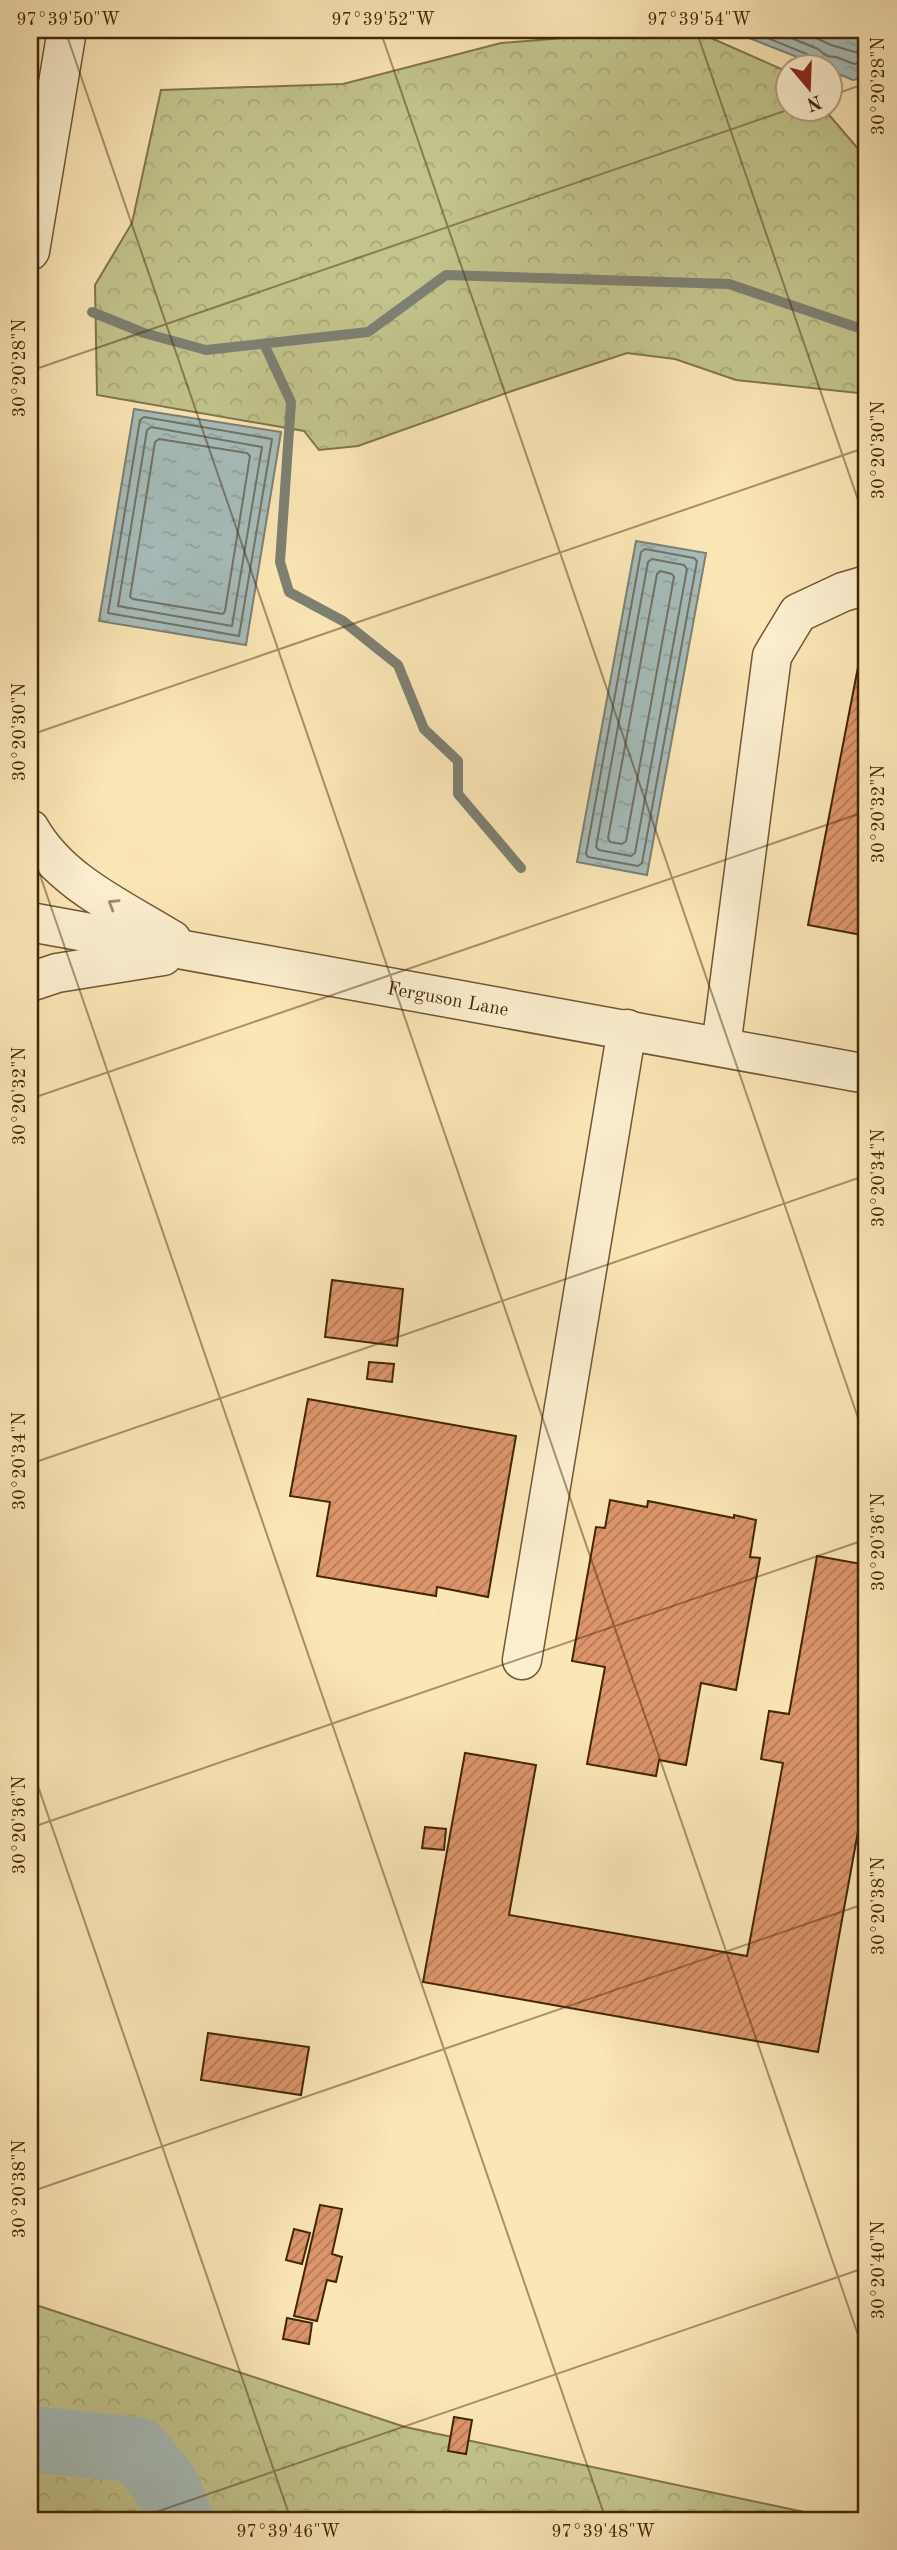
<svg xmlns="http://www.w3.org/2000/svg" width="897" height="2550" font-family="'Old Standard TT',serif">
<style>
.forest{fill:url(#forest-crowns);stroke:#82754a;stroke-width:2}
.water{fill:url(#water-ripples);stroke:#7d8073;stroke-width:2}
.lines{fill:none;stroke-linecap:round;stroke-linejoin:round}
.shore{stroke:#747161;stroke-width:2}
.stream{stroke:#7d8073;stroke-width:10}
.river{stroke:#a5bcba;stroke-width:66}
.building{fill:url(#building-hatch);stroke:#422608;stroke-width:2}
.minor-casing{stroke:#705634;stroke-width:41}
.minor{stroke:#fcefd0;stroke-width:38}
.oneway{stroke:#9f8a6c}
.ticks{fill:none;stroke:#422608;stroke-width:2;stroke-opacity:0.45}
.labels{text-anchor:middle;stroke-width:5;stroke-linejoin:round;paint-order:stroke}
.street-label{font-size:19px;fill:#422608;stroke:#fcefd0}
.neatline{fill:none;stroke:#422608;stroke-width:2.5}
.ticks-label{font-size:18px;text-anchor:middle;fill:#422608}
</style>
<defs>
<pattern id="forest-crowns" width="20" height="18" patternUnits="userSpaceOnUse" patternTransform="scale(1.75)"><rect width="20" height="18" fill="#c2c48c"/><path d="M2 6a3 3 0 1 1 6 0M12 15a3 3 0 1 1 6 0" fill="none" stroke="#a8a877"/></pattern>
<pattern id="water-ripples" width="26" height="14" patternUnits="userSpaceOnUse" patternTransform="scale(1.75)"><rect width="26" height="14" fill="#a5bcba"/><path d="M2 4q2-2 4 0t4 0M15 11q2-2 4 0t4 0" fill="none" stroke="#8fa19e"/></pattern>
<pattern id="building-hatch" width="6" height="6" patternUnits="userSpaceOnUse" patternTransform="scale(1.75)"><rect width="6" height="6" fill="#dd966b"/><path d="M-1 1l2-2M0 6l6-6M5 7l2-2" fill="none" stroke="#b57a56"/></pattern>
</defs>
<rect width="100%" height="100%" fill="#fbe6b6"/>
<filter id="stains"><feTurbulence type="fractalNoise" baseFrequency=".00286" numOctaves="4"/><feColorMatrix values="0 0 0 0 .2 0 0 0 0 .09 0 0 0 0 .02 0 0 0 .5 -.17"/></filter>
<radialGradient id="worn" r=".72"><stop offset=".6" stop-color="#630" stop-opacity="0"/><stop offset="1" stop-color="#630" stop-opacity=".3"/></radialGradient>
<path class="forest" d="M663 30H693L788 72V108L824 109 860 151 867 149V394L736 380 675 359 627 353 512 391 358 446 319 450 304 431 97 395 95 285 132 223 161 90 343 84 501 43Z
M30 2303 405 2427 842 2520H30Z"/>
<path class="water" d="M729 30H867V77L853 80 831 71 830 66H820Z
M134 409 281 432 246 645 99 621Z
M636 541 706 553 647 875 577 862Z"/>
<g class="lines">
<path class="shore" d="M748 30 814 57 818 61 819 66
M771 30 818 49 827 56 836 57 854 64 867 61
M799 30 831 45 855 52 867 51
M144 417 272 439 239 636 108 613 140 420Z
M151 427 262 447 232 626 118 606 147 430Z
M159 439 247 453 250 456 225 611 223 614 133 599 130 597 155 442Z
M645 549 694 558 697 561 642 863 638 866 588 857 586 854 641 552Z
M652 559 684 565 687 569 635 853 631 856 599 850 596 847 648 562Z
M660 571 672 574 674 577 626 841 622 844 610 842 608 838 657 574Z"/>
<path class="stream" d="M92 312 144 333 206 350 368 332 446 275 729 284 856 327 867 323
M264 344 291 402 280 562 289 592 343 621 398 665 424 729 458 761V794L521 868"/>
<path class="river" d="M30 2439 137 2450 165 2484 181 2520"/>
</g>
<path class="building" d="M858 667 867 668V936L808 925Z
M332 1280 403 1289 397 1346 325 1337Z
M369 1362 394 1364 392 1382 367 1379Z
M308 1399 516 1436 488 1597 437 1587 436 1596 317 1576 330 1502 290 1496Z
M610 1500 647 1507 648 1501 734 1518V1515L756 1520 750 1557 760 1558 736 1690 701 1683 686 1765 659 1760 656 1776 587 1764 605 1667 572 1661 596 1527 605 1528Z
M817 1556 867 1565V1782L818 2052 423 1982 465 1753 536 1765 509 1915 747 1956 783 1763 761 1759 769 1711 789 1714Z
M425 1827 446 1829 444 1850 422 1848Z
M208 2033 309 2047 301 2095 201 2080Z
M867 2121V2166L859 2164Z
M320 2205 342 2209 332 2254 342 2257 336 2282 327 2280 317 2321 294 2316Z
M294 2229 310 2233 302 2264 286 2260Z
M287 2318 312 2323 309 2344 283 2339Z
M454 2417 472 2420 466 2454 448 2451Z"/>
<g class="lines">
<defs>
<g id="minor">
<path d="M30 251 67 30"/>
<path d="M30 829C60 882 122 909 172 940"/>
<path id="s1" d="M30 922 867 1074"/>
<path d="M30 982 57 973 163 956"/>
<path d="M721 1047 772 656 798 613 843 592 867 585"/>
<path d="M522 1660 627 1029"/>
</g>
</defs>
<use href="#minor" class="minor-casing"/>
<use href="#minor" class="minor"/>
</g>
<defs><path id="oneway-chevron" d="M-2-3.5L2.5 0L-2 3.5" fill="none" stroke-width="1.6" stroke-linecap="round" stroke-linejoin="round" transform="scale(1.75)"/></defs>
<use class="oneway" href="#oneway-chevron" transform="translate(113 904) rotate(-149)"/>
<path class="ticks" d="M65 30 867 2361M380 30 867 1444M696 30 867 526M830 96 867 83M30 371 793 108M30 735 867 447M30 846 606 2520M30 1099 867 811M30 1464 867 1175M30 1763 291 2520M30 1828 867 1539M30 2192 867 1903M133 2520 867 2267"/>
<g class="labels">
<g class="street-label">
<text dy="7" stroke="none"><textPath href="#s1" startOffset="425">Ferguson Lane</textPath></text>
</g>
</g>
<rect width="897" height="2550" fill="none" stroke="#fbe6b6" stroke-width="77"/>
<g transform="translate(809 88) rotate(161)"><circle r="33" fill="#fcefd0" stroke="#b29f80" stroke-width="2"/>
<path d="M0-5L12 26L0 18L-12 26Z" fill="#8f2418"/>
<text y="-10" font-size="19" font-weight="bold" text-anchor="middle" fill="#422608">N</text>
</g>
<rect x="38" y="38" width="820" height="2474" class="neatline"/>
<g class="ticks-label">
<text x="68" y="25">97°39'50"W</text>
<text x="383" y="25">97°39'52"W</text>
<text x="699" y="25">97°39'54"W</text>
<text transform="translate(878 86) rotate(-90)" y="6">30°20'28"N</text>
<text transform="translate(19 368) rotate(-90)" y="6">30°20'28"N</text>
<text transform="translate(878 450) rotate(-90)" y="6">30°20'30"N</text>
<text transform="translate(19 732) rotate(-90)" y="6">30°20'30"N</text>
<text transform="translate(878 814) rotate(-90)" y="6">30°20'32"N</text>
<text transform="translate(19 1096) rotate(-90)" y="6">30°20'32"N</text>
<text transform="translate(878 1178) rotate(-90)" y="6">30°20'34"N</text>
<text transform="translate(19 1461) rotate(-90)" y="6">30°20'34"N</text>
<text transform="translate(878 1542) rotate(-90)" y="6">30°20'36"N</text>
<text transform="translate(19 1825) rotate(-90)" y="6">30°20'36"N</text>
<text transform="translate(878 1906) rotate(-90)" y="6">30°20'38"N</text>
<text transform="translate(19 2189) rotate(-90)" y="6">30°20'38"N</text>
<text transform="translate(878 2270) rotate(-90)" y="6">30°20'40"N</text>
<text x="288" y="2537">97°39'46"W</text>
<text x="603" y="2537">97°39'48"W</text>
</g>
<rect width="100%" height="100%" filter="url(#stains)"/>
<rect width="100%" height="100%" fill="url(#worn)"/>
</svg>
